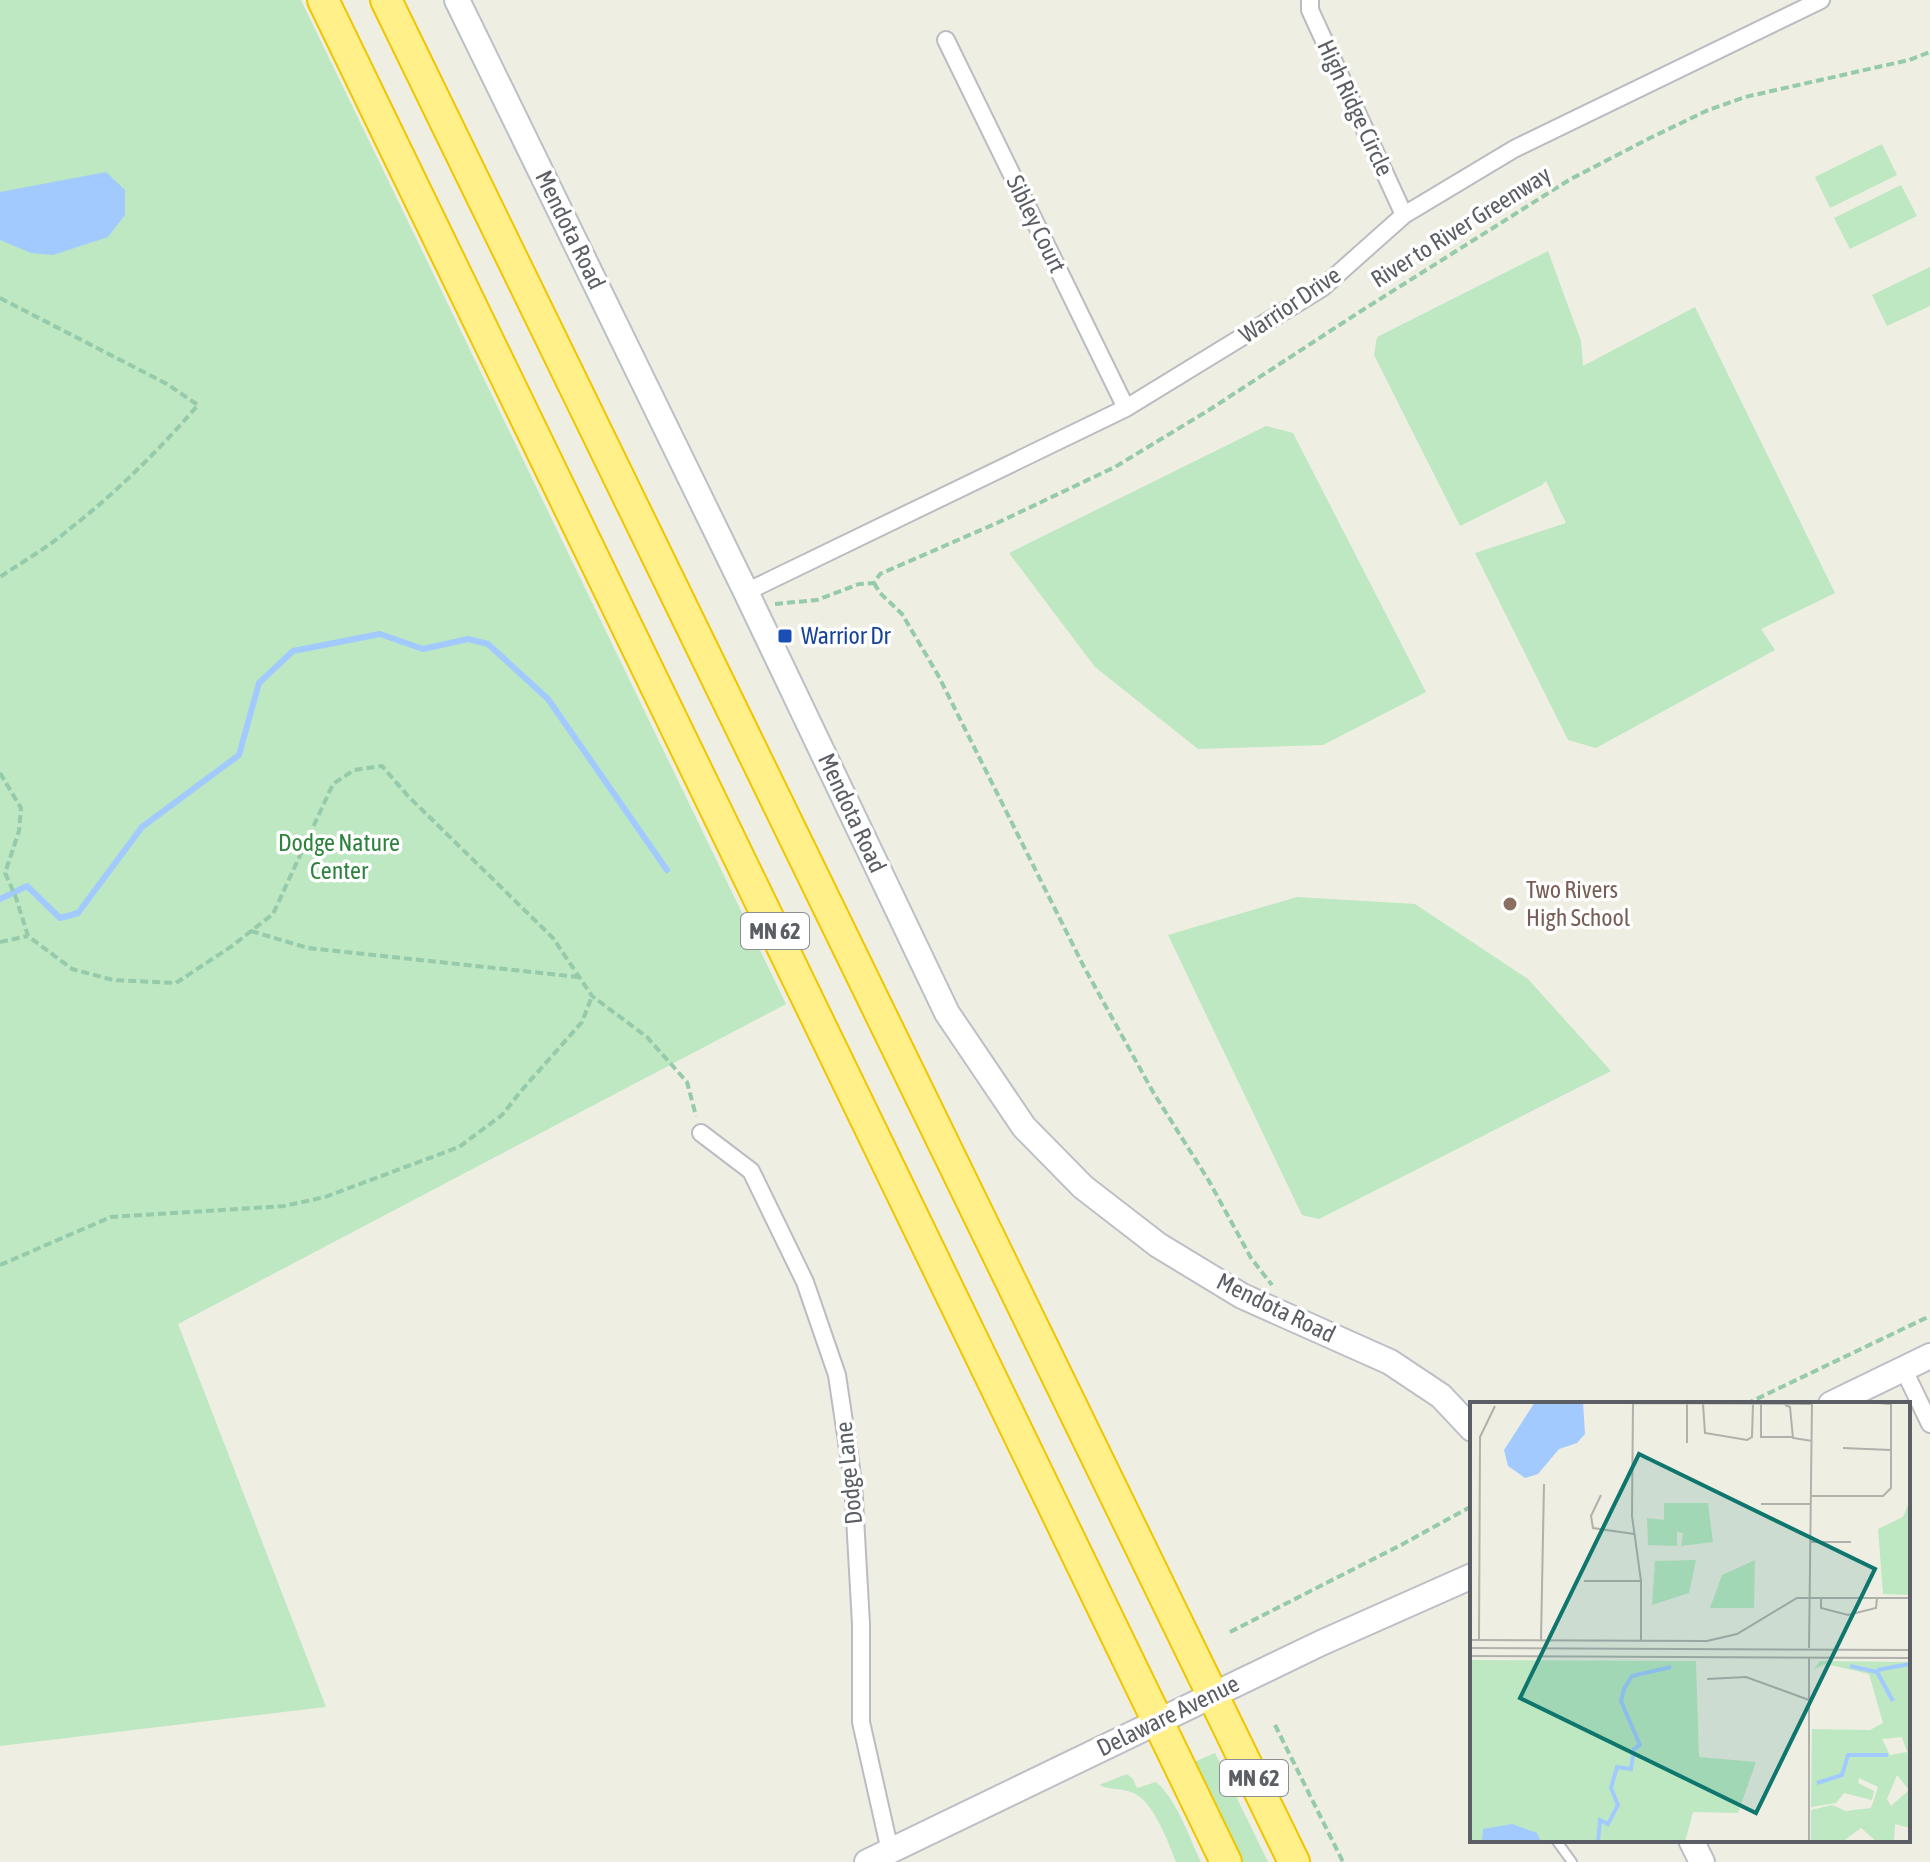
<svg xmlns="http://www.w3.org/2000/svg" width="1930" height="1862" font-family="'Asap Condensed',sans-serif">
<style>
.green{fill:#bde8c2}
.water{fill:#a2caff}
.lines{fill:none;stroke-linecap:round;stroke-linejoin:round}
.stream{stroke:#a2caff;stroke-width:6}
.lane-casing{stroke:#babcc2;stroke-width:12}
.street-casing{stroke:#babcc2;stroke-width:20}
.secondary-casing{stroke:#bdbfc7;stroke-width:28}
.highway-casing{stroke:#f1c500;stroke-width:34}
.path{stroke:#95caab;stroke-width:4;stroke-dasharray:8 4;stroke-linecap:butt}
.lane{stroke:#fff;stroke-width:8}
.street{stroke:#fff;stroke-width:16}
.secondary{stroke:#fff;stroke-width:24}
.highway{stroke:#fff089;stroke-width:30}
.transit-dot{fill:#1a4fb4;stroke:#fff;stroke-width:3}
.education-dot{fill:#8d6e63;stroke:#fff;stroke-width:3}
.labels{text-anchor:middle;stroke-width:7;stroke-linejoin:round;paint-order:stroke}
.shield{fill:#fff;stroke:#8c8e92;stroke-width:2}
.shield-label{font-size:22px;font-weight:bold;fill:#5b5e64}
.street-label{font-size:24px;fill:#5b5e64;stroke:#fff}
.transit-label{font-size:24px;fill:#164399;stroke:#fff;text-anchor:start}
.park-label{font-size:24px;fill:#2d823c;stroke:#fff}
.education-label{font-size:24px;fill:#785e54;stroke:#fff;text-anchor:start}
.inset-river{fill:none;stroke:#a2caff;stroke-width:4}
.inset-road{fill:none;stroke:#b0b0ac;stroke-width:2}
.view{fill:#0f766e;fill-opacity:0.15;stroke:#0f766e;stroke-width:4}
.inset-edge{fill:none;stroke:#5b5e64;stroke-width:4}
</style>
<rect width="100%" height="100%" fill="#efeee2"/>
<path class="green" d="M0 0H301L786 1004 178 1324 326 1707 0 1746Z
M1882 144 1897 175 1830 208 1815 177Z
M1901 185 1917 216 1850 249 1834 218Z
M1548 251 1581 341 1583 366 1695 307 1835 593 1761 629 1775 650 1596 748 1568 740 1475 553 1566 523 1546 481 1542 485 1460 526 1374 355 1377 337Z
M1930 267V306L1887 326 1872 295Z
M1266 426 1293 433 1426 692 1323 745 1198 749 1095 667 1009 553Z
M1297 897 1415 904 1528 979 1611 1071 1319 1219 1302 1215 1168 935Z
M1215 1753 1268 1862H1242L1194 1762Z
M1127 1774 1133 1779 1137 1788 1156 1782C1177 1800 1189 1837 1201 1862H1176C1168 1842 1153 1799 1131 1792 1120 1788 1109 1790 1099 1785Z"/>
<path class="water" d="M106 172 125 190V215L108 237 53 255 31 253 0 240V192Z"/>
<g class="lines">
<path class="stream" d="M0 899 27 886 60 918 78 913 142 827 239 755 259 683 293 651 380 634 423 649 468 639 488 644 548 699 667 870"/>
<defs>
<path id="lane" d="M1556 1840 1572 1862"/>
<path id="street" d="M1310 0V10L1404 215
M946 40 1126 408
M746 592 1126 408 1322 288 1404 215 1514 149 1821 0
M701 1133 751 1171 805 1282 837 1375 853 1482 861 1624V1722L890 1851
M1903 1368 1930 1424"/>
<path id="secondary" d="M457 0 746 592 947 1013 1024 1127 1083 1187 1158 1245 1242 1296 1390 1362 1441 1396 1472 1429
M1831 1404 1930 1356
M1691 1840 1702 1862
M867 1862 1321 1643 1472 1576"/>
<path id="highway" d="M323 0 1226 1862
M386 0 1294 1862"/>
</defs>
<use href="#lane" class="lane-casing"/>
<use href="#street" class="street-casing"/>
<use href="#secondary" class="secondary-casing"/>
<use href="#highway" class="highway-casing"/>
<path class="path" d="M0 298 167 384 198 405C160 449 118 491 72 527 50 546 24 561 0 577
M874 583 880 593 902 614 938 675 1084 967 1153 1092 1209 1181 1251 1258 1272 1285
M775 604 817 600 859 584 874 583 880 574 997 523 1115 467 1209 410 1361 311 1569 180 1650 138 1706 111 1745 97 1909 60 1930 52
M0 773 21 808 19 831 5 873 15 895 28 936 72 969 113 980 176 983 232 946 273 914 333 784 354 770 382 766 408 796 553 938 592 996 647 1037 687 1082 696 1116
M251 931 308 948 579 977
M0 942 28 936
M0 1265 111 1217 284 1206 325 1197 459 1147 502 1115 521 1091 582 1022 592 996
M1746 1404 1930 1316
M1230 1632 1401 1545 1472 1506
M1275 1725 1343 1862"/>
<use href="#lane" class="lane"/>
<use href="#street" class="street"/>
<use href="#secondary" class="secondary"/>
<use href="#highway" class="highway"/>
</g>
<rect class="transit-dot" x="777" y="628" width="16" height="16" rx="4"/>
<circle class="education-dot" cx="1510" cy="904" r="8"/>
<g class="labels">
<g class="shield">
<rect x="741" y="913" width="68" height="36" rx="6"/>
<rect x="1220" y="1760" width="68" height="36" rx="6"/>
</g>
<g class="shield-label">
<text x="775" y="939">MN 62</text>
<text x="1254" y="1786">MN 62</text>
</g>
<g class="street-label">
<text transform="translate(1355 108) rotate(65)" y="8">High Ridge Circle</text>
<text transform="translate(1036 224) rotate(64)" y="8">Sibley Court</text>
<text transform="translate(1461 227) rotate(-32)" y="8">River to River Greenway</text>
<text transform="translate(570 230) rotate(64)" y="8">Mendota Road</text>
<text transform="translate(1290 305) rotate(-34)" y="8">Warrior Drive</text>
<text transform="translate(852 813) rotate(65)" y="8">Mendota Road</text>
<text transform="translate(1276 1308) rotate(26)" y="8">Mendota Road</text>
<text transform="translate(849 1473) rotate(-96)" y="8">Dodge Lane</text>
<text transform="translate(1168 1716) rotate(-26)" y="8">Delaware Avenue</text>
</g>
<g class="transit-label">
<text x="801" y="644">Warrior Dr</text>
</g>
<g class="park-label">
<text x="339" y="851">Dodge Nature<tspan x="339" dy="28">Center</tspan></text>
</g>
<g class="education-label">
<text x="1526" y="898">Two Rivers<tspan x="1526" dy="28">High School</tspan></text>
</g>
</g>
<g transform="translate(1470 1402)">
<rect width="440" height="440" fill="#efeee2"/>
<path d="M440 98V193L413 192 408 127 433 115ZM194 101H238L243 140 211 144 213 131 207 130V144L178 143 177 116 194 118ZM226 158 219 191 182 203 185 159ZM285 158 284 206H240L252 173ZM0 258 226 259 229 355 286 360 268 411 223 410 215 440H0ZM350 259 440 260V426L425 422 424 440H407L391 426 372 440H341V408L362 403 376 409 401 406 408 385 389 376 388 381 404 389 402 398 374 391 366 401 341 405 342 327 400 328 413 321 399 272 356 262 344 267ZM432 335 437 350 420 353 412 337ZM427 373 439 388 421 404 417 397Z" fill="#bde8c2" fill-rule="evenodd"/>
<path d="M65 0H113L115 32 107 41 89 47 68 72 55 76 38 64 34 48ZM42 422 67 431 71 440 12 438 13 427Z" fill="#a2caff"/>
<path class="inset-river" d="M380 264 407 270 423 299M407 268 440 262M347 381 372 373 378 353H418M128 440 130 418 138 422 148 403 141 386 147 365 161 367 164 347 170 343 151 299 154 287 162 274 201 265"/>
<path class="inset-road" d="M163 0 162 114 171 179V238M163 1 342 2M233 2 235 31 277 38 282 35 283 2M291 2V35H322M315 3 320 5 323 36 342 39M217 41V2M373 46 421 48M131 93 121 114 123 126 164 132M341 94H413L421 86V2L396 0M291 102H341M341 140H381M114 179H171M351 196V206L378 213 406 206 407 196M0 238 237 239 267 232 327 196H440M9 238 10 35 25 4M71 238 74 82M0 246 440 248M339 246 342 0M0 254 440 256M237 277 276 275 339 298M339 440V255"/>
<path class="view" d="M169 52 405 167 286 411 50 296Z"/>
<rect width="440" height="440" class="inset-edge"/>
</g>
</svg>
